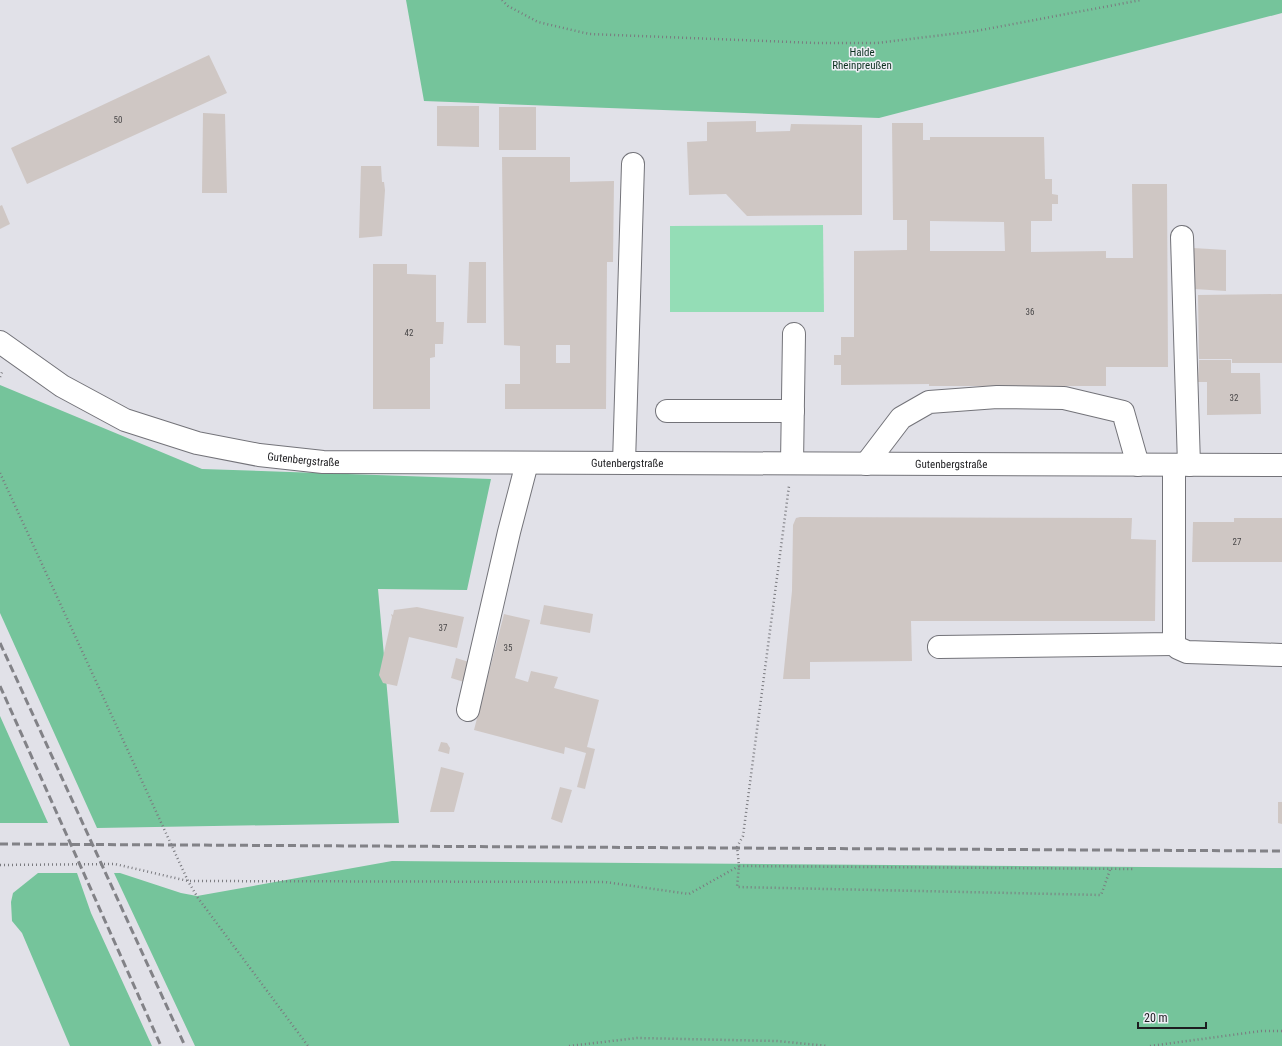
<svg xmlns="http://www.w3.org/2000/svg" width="1282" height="1046" font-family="'Roboto Condensed',sans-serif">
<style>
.green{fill:#94ddb6}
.forest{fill:#75c49b}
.building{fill:#cfc7c4;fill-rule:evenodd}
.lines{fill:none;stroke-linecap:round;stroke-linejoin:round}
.minor-casing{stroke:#737379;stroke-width:24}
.path{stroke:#7a7a7f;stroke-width:2.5;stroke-dasharray:1 3;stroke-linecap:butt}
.minor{stroke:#fff;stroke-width:22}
.rail{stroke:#828287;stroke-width:3;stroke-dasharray:8 4;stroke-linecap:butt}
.labels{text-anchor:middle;stroke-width:3;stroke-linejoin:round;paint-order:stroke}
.number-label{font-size:9px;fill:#4a4849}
.park-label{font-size:11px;fill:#0e3221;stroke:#eeeef5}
.street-label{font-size:11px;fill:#1d1d20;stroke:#eeeef5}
</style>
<rect width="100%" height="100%" fill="#e1e1e8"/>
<path class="green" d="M823 225 824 312H670V226Z"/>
<path class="forest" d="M406 0H1282V13L879 118 424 101Z
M0 385 202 469 491 479 467 590 378 589 399 823 97 828 0 613Z
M0 716 48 823H0Z
M392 861 1282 868V1046H195L114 873H120L181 893 197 896Z
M38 873H77L91 913 152 1046H70L22 933 12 921 11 902 13 893Z"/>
<path class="building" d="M209 55 227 93 27 184 11 148Z
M437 106H479V147L437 146Z
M499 107H536V150H499Z
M203 113 225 114 227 193H202Z
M756 121V132L790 131 791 124 862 125V215L747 216 726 194 689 195 687 142 707 141V122Z
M892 123H923V140H930V137H1044L1045 179H1052V194L1058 195V204H1052V221H1031V252L1106 251V258H1133L1132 184H1167L1168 367H1106V386H929V384L841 385V365H834V355H841V337H854V251L907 250V220H893ZM930 221 1004 222 1005 251H930Z
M502 157H570V182L614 181 613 262H607L606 409H505V384H520V346L504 345ZM556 345H570V363H556Z
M361 166H381L382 182H384L385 190 382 236 359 238Z
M2 205 10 224 0 229V206Z
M1193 248 1226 250V291L1194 289Z
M469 262H486V323H467Z
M373 264H407V274L436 275V322H444L443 344H435V357L430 358V409H373Z
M1282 294V363H1232V359H1199L1198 295Z
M1199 360H1231V373H1260L1261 414 1207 415V382H1198Z
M800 517 1132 518 1131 539 1156 540 1155 621H911L912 661 810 662V679H783L792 591 793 525 796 518Z
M1234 518H1282V562H1192L1193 522H1234Z
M544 605 593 614 590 633 540 624Z
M417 607 464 617 457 648 409 637 397 686 383 683 379 675 392 617 391 614 393 615 394 610Z
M504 614 530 620 515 678 528 682 531 671 558 677 554 688 599 700 587 747 595 749 585 789 577 787 586 753 565 747 564 754 474 730Z
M456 658 469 662 464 682 451 678Z
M441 742 447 743 450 748 449 754 438 751Z
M441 767 464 773 454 812H430Z
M560 787 572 790 562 823 551 819Z
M1278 802H1282V824L1278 823Z"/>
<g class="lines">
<defs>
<g id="minor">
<path d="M1182 237 1189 465"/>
<path id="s1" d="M0 342 62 386 125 420 197 443 259 455 323 462 1282 465"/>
<path d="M667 411H793"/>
<path d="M624 463 633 164"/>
<path d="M792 463 794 334"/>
<path d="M866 464 901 418 929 402 997 397 1064 398 1123 412 1138 465"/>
<path d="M1174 644 1178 648 1187 652 1282 655"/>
<path d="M939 647 1174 644V465"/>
<path d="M468 710 509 532 527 463"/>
</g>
</defs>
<use href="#minor" class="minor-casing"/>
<path class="path" d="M502 0 508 6 538 22 589 34 816 43H877L976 31 1141 0
M0 377 3 370
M0 473 188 881 198 898 308 1046
M0 865 115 864 188 881 605 882 689 894 739 866 737 847 743 836 789 486
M1110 870 1101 895 737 887 739 866 1135 869
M569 1046 637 1038 777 1041 828 1046
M1150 1046 1261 1031H1282"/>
<use href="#minor" class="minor"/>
<path class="rail" d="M0 643 185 1046
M0 686 161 1046
M0 844 1282 851"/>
</g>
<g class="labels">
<g class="number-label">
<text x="118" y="123">50</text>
<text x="1030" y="315">36</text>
<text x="409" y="336">42</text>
<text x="1234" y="401">32</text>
<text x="1237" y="545">27</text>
<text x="443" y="631">37</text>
<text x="508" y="651">35</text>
</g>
<g class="park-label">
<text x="862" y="56">Halde<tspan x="862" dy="13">Rheinpreußen</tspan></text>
</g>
<g class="street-label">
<text dy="4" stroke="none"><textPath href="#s1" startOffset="331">Gutenbergstraße</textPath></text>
<text dy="4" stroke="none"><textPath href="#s1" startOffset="655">Gutenbergstraße</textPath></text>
<text dy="4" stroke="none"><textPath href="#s1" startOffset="979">Gutenbergstraße</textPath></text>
</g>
</g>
<path d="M1138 1022v6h68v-6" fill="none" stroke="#1d1d20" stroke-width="2"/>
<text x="1144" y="1022" font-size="12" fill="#1d1d20" stroke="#eeeef5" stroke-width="3" paint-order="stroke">20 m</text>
</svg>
